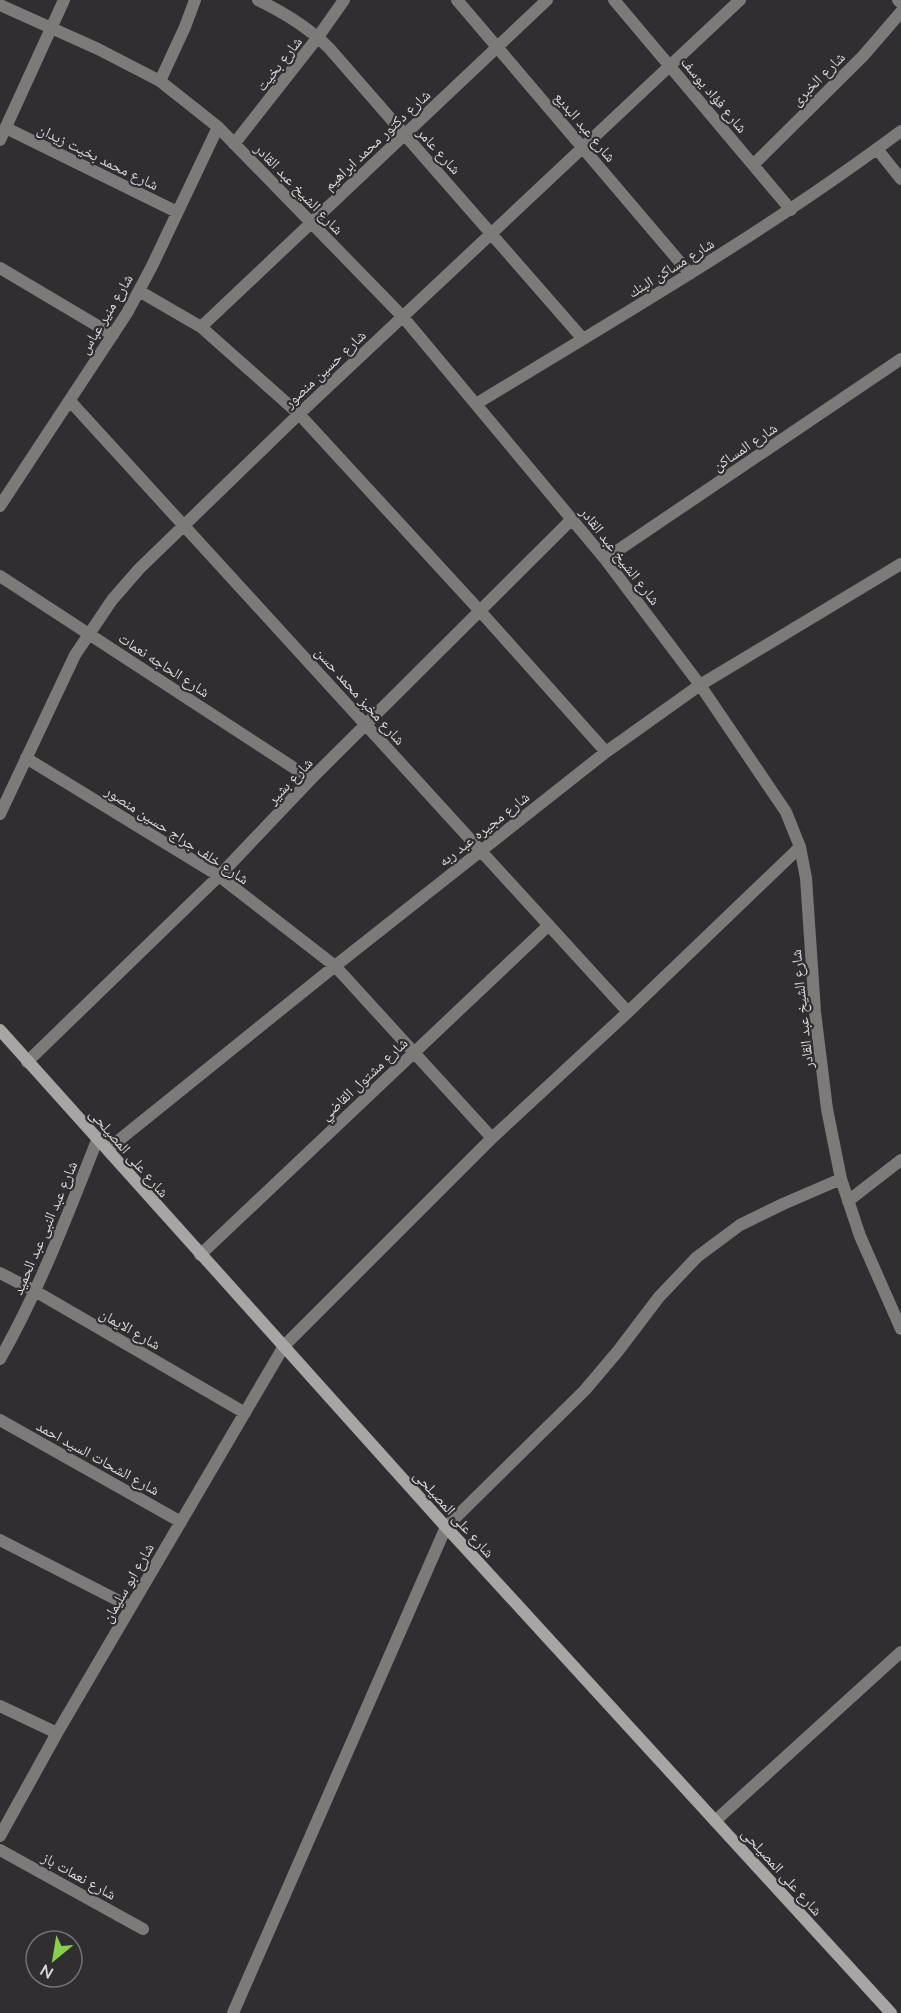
<svg xmlns="http://www.w3.org/2000/svg" width="901" height="2013" font-family="Mulish,'Noto Naskh Arabic',sans-serif">
<style>
.lines{fill:none;stroke-linecap:round;stroke-linejoin:round}
.street{stroke:#7c7b7a;stroke-width:12}
.secondary{stroke:#a8a6a4;stroke-width:12}
.labels{text-anchor:middle;stroke-width:4.5;stroke-linejoin:round;paint-order:stroke}
.street-label{font-size:15px;fill:#d9d8da;stroke:#302e30}
</style>
<rect width="100%" height="100%" fill="#302e30"/>
<g class="lines">
<path class="street" d="M258 0C285 13 308 27 329 48L583 339
M457 0 690 274
M614 0 791 210
M898 0 901 3
M0 5 98 49 160 81 218 127 403 317 605 559 700 685 786 812 800 847 806 878 815 1012 827 1109 841 1179 860 1236 901 1329
M160 81 185 27 195 0
M6 128 177 212
M0 140 64 0
M234 144 318 37 344 0
M877 149 901 179
M753 165 863 56 901 12
M0 268 113 335
M139 291 201 327 299 414 480 611 606 752
M201 327 547 0
M70 401 628 1012
M476 404C620 316 766 232 901 131
M0 506 127 313 152 266 218 127
M605 559 901 359
M0 576 311 779
M26 758 219 876 335 966 492 1138
M0 814 75 655 112 600 139 569 299 414 740 0
M27 1062 219 876 311 779 572 519
M108 1149 335 966 606 752 700 685 901 564
M848 1201 901 1160
M200 1255 549 925
M0 1273 35 1291 245 1413
M0 1359C40 1289 68 1213 98 1138
M0 1420 181 1522
M0 1540 131 1607
M0 1706 57 1733
M715 1821 901 1652
M0 1836 57 1733 284 1346 492 1138 628 1012 800 847
M0 1850 143 1929
M233 2013 446 1527 585 1390 618 1351 659 1297 697 1257 740 1225 783 1204 841 1179"/>
<path class="secondary" d="M0 1030 446 1527 891 2013"/>
</g>
<g class="labels">
<g class="street-label">
<text transform="translate(279 64) rotate(-52)" y="5">شارع بخيت</text>
<text transform="translate(818 79) rotate(-45)" y="5">شارع الخبرى</text>
<text transform="translate(714 95) rotate(50)" y="5">شارع فؤاد يوسف</text>
<text transform="translate(585 127) rotate(50)" y="5">شارع عبد البديع</text>
<text transform="translate(377 140) rotate(-43)" y="5">شارع دكتور محمد ابراهيم</text>
<text transform="translate(439 151) rotate(48)" y="5">شارع عامر</text>
<text transform="translate(98 157) rotate(26)" y="5">شارع محمد بخيت زيدان</text>
<text transform="translate(299 189) rotate(46)" y="5">شارع الشيخ عبد القادر</text>
<text transform="translate(671 268) rotate(-32)" y="5">شارع مساكن البنك</text>
<text transform="translate(106 314) rotate(-59)" y="5">شارع منير عباس</text>
<text transform="translate(325 369) rotate(-43)" y="5">شارع حسين منصور</text>
<text transform="translate(745 447) rotate(-34)" y="5">شارع المساكن</text>
<text transform="translate(620 556) rotate(52)" y="5">شارع الشيخ عبد القادر</text>
<text transform="translate(164 665) rotate(33)" y="5">شارع الحاجه نعمات</text>
<text transform="translate(360 696) rotate(48)" y="5">شارع مخبز محمد حسن</text>
<text transform="translate(290 781) rotate(-46)" y="5">شارع بشير</text>
<text transform="translate(484 829) rotate(-38)" y="5">شارع مجيره عبد ربه</text>
<text transform="translate(177 835) rotate(33)" y="5">شارع خلف جراج حسين منصور</text>
<text transform="translate(802 1009) rotate(-96)" y="5">شارع الشيخ عبد القادر</text>
<text transform="translate(364 1079) rotate(-43)" y="5">شارع مشتول القاضي</text>
<text transform="translate(129 1153) rotate(49)" y="5">شارع على المصيلحى</text>
<text transform="translate(45 1228) rotate(-67)" y="5">شارع عبد النبى عبد الحميد</text>
<text transform="translate(130 1329) rotate(30)" y="5">شارع الايمان</text>
<text transform="translate(98 1458) rotate(29)" y="5">شارع الشحات السيد احمد</text>
<text transform="translate(454 1514) rotate(48)" y="5">شارع على المصيلحى</text>
<text transform="translate(128 1583) rotate(-60)" y="5">شارع ابو سليمان</text>
<text transform="translate(782 1872) rotate(48)" y="5">شارع على المصيلحى</text>
<text transform="translate(79 1876) rotate(29)" y="5">شارع نعمات باز</text>
</g>
</g>
<g transform="translate(54 1959) rotate(210)"><circle r="28" fill="#302e30" stroke="#747274" stroke-width="1.5"/>
<path d="M0-4.5L10 22L0 15L-10 22Z" fill="#88cf4a"/>
<text y="-9" font-size="16" font-weight="bold" text-anchor="middle" fill="#d9d8da">N</text>
</g>
</svg>
